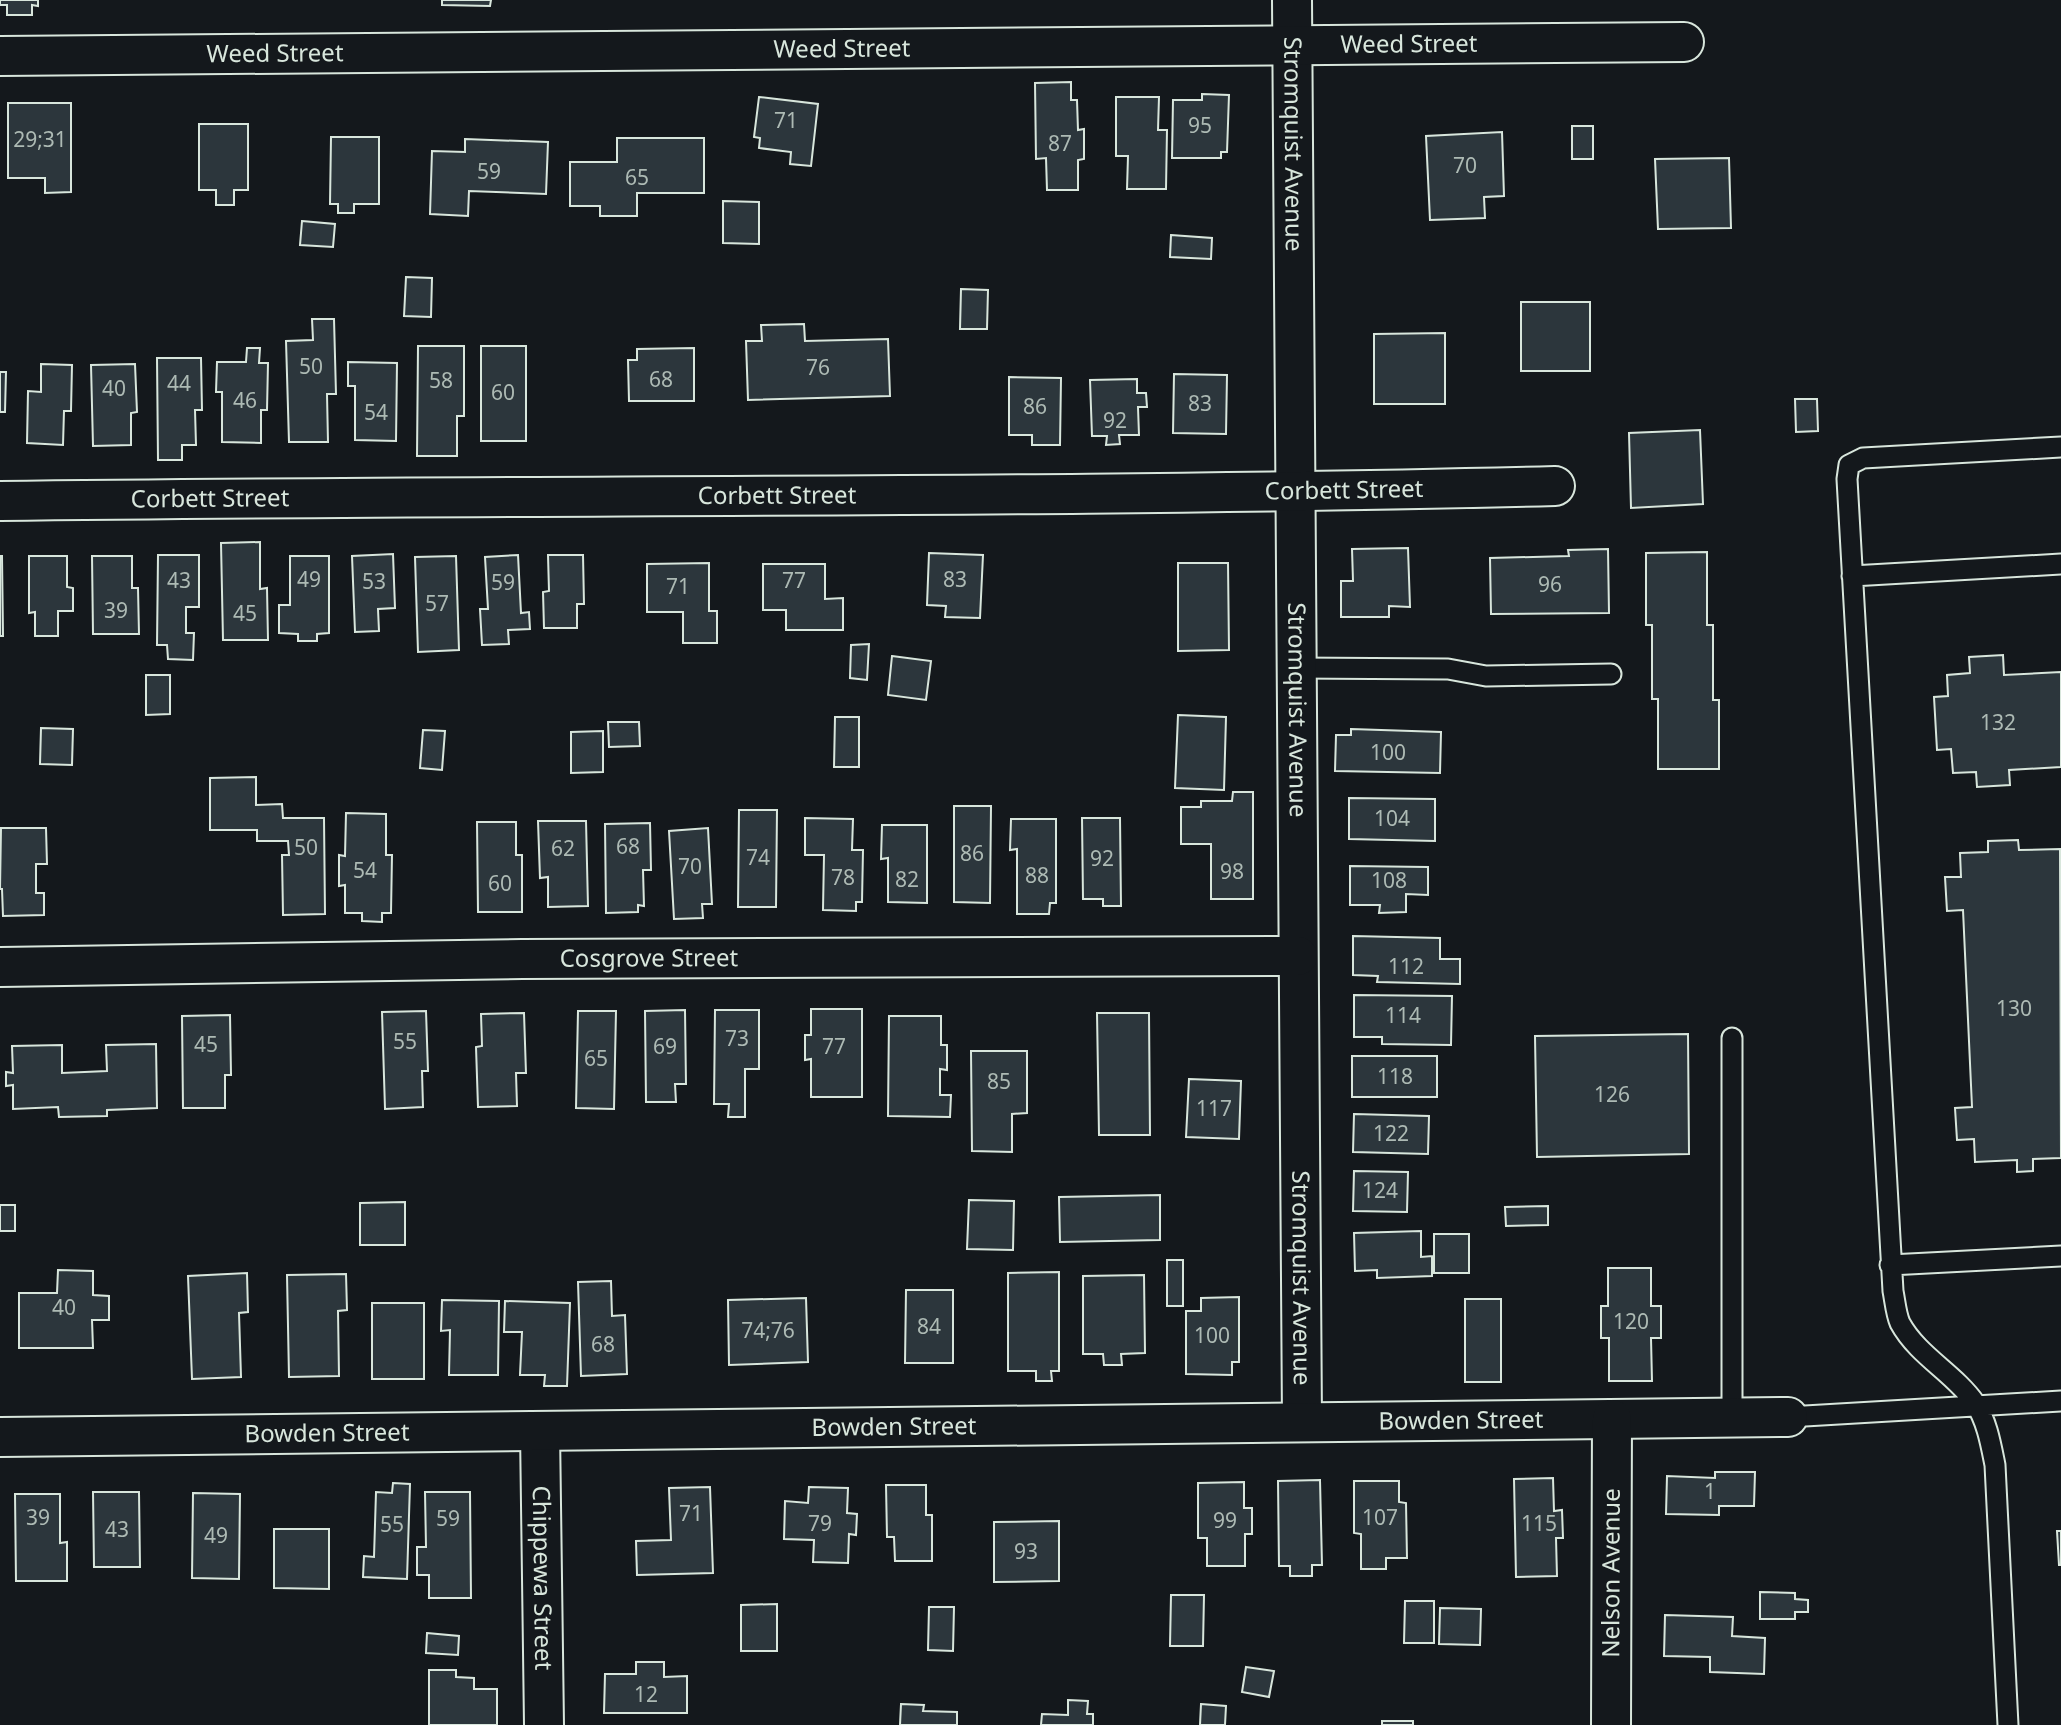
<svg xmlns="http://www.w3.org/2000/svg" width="2061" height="1725" font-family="'Noto Sans',sans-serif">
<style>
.building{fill:#2c363c;stroke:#d8e6dc;stroke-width:2}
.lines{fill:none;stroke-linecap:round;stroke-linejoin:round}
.lane-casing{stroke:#d8e6dc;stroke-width:23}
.street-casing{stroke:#d8e6dc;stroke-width:42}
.lane{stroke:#14181c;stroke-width:19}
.street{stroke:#14181c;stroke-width:38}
.labels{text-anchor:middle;stroke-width:5;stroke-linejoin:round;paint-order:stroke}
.number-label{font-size:21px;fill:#adbab4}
.street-label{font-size:24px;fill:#d8e6dc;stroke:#14181c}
</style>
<rect width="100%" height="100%" fill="#14181c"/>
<path class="building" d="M0 0H38V6L32 5V15H7V5H0Z
M442 0H491L490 6 442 5Z
M1071 82V100H1077L1078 130 1084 129V159L1078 160V190H1047L1046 158 1036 159 1035 83Z
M1202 94 1229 95 1227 152H1221V158H1172L1173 100H1202Z
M759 97 818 104 811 166 790 164 791 152 759 148 760 138 754 137Z
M1116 97H1159L1158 130H1167L1166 189H1127L1128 156H1116Z
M8 103H71V192L45 193V178H8Z
M199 124H248V190H234V205H216V190H199Z
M1572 126H1593V159H1572Z
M1502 132 1504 196 1484 197 1485 218 1430 220 1426 136Z
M331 137H379V204H354V213H338V204H330Z
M617 138H704V193H637V216H600V206H570V162H617Z
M465 139 548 142 546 194 469 191 468 216 430 214 432 151 465 152Z
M1729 158 1731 228 1658 229 1655 159Z
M723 201 759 202V244L723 243Z
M302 221 335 224 333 247 300 245Z
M1171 235 1212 238 1211 259 1170 257Z
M406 277 432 278 431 317 404 316Z
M961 289 988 290 987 329H960Z
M1521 302H1590V371H1521Z
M312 319H334L336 394H327L328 442H289L286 341 313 340Z
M804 324 805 341 888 339 890 396 748 400 746 341H762L761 325Z
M1445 333V404H1374V334Z
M418 346H464V416H457V456H417Z
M481 346H526V441H481Z
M247 348H260L259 363H268L267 410H261V443L222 442V392H216L217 362H246Z
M694 348V401H629L628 360H637V349Z
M157 358H201L202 410H195L196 445H182V460H158Z
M348 362 397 363 396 441 355 440V386H348Z
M41 364 72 365 71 411H64L63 445 27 443 28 391 41 392Z
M135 364 137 412 131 413V445L93 446 91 365Z
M0 372H6L5 412H0Z
M1174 374 1227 375 1226 434 1173 433Z
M1009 377 1061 378 1060 445H1032V435H1009Z
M1137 379V393H1146L1147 407H1138L1139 435H1119L1120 444 1106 445 1107 436H1092L1090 380Z
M1795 399H1817L1818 431 1796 432Z
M1700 430 1703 504 1631 508 1629 433Z
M260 542V589L267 588 268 640H223L221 543Z
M1408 548 1410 607 1389 606V617H1341V581H1353L1352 549Z
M1608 549 1609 613 1491 614 1490 558 1569 556 1568 550Z
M1707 552V625H1713V700H1719V769H1658V699H1652V625H1646V553Z
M929 553 983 555 980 618 945 617 946 606 927 605Z
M393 554 395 608 378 609 379 631 355 632 352 556Z
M158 555H199V607H186V633H194L193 660 168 659 167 645H157Z
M518 555 521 613 529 612 530 629 508 630 509 644 482 645 480 609H488L485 557Z
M548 555H583L584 604H577V628H544L543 592 549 591Z
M0 556H2L3 636H0Z
M29 556H67V587L73 588V611H58V636H35V612L29 613Z
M92 556H132V588H138L139 634H93Z
M290 556H329V633L317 634V641H298V634L279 633V605H290Z
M456 556 459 650 418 652 415 557Z
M709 563V611H717V643H683V612H647V564Z
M1178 563H1228L1229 650 1178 651Z
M763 564H825V599L843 598V630H786V610H763Z
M869 644 867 680 850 678 851 645Z
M2003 655 2004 675 2061 672V767L2009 770 2010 785 1977 787 1976 772 1953 773 1951 749 1937 750 1934 697 1948 696 1947 675 1970 673 1969 657Z
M892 656 931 661 926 700 888 695Z
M146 675H170V714L146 715Z
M1178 715 1226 717 1224 790 1175 788Z
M835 717H859V767H834Z
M608 722H639L640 746 609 747Z
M41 728 73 729 72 765 40 764Z
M1351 729 1441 732 1440 773 1335 771 1336 735H1351Z
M423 730 445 731 442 770 420 768Z
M603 731V772L571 773V732Z
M256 777V805L282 804 283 818H324L325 914 283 915 282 855H289L288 841H257V830H210V778Z
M1233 792H1253V899H1211V844H1181V807H1201V801H1232Z
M1349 798 1435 799V841L1349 839Z
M954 806H991L990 903 954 902Z
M739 810H777L776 907H738Z
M346 813 386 814V855H392L391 913H382V922L362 921V913H345V885L339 886V855L345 856Z
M805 818 853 819 852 850H863L862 902H856V911L823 910 824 855H805Z
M1082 818H1120L1121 906H1103V899H1083Z
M1011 819H1056V903H1050L1049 914H1017V849L1010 850Z
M538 821H586L588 906 548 907V877L540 878Z
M477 822H516V855H522V912H478Z
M650 823 651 870H643L644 906 638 905V912L606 913 605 824Z
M882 825H927V903L888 902V858L881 859Z
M1 828H46L47 864H36V893H44V915L3 916 2 889H0Z
M708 828 712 904H702L703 918 674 919 669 831Z
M2018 840 2019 850 2060 849 2061 1158 2033 1159V1171L2017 1172V1160L1975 1162 1974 1139 1957 1140 1955 1108 1972 1107 1963 910 1947 911 1945 877H1961L1960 853 1988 852V841Z
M1350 866 1428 867V895L1406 894V912L1379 913 1380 905H1350Z
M1353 936 1440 938V959H1460V984L1377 982 1378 976 1353 975Z
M1354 995 1452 996 1451 1045 1382 1044V1037H1354Z
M811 1009H862V1097H811V1059L805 1060V1035H811Z
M685 1010 686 1084H675L676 1102H646L645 1011Z
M715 1010H759V1069H745V1117H728L729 1104H714Z
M426 1011 428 1071H422L423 1107 385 1109 382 1012Z
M578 1011H616L614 1109 576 1108Z
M524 1013 526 1073H516L517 1106 478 1107 476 1047 482 1046 481 1014Z
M1097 1013H1149L1150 1135H1099Z
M230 1015 231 1075H225V1108H183L182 1016Z
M889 1016H941V1045H947V1070L940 1069V1095H951L950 1117 888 1116Z
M1688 1034 1689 1154 1537 1157 1535 1036Z
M156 1044 157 1108 107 1110V1116L59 1117 58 1107 13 1109V1085L6 1086V1072L13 1073 12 1046 62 1045V1073L107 1071 106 1045Z
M971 1051H1027V1113L1012 1114V1152L972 1151Z
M1352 1056H1437V1097H1352Z
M1189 1079 1241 1081 1239 1139 1186 1137Z
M1354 1114 1429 1116 1428 1154 1353 1152Z
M1354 1171 1408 1172 1407 1212 1353 1211Z
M1160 1195V1240L1060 1242 1059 1197Z
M969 1200 1014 1201 1013 1250 967 1249Z
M405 1202V1245H360V1203Z
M0 1205H15V1231H0Z
M1548 1206V1225L1506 1226 1505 1207Z
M1421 1231V1257L1432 1256V1276L1377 1278V1270L1355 1271 1354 1233Z
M1434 1234H1469V1273H1434Z
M1167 1260H1183V1306H1167Z
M1608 1268H1651V1306H1661V1338H1651L1652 1381H1609V1338H1601V1306H1608Z
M58 1270 93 1271V1295L109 1296V1320H92L93 1348H19V1293H57Z
M1059 1272V1371H1051L1052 1381H1036V1371H1008V1273Z
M247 1273 248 1312 239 1313 241 1377 192 1379 188 1276Z
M346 1274 347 1310 338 1311 339 1376 289 1377 287 1275Z
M1144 1275 1145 1353 1121 1354 1122 1365H1104L1103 1354H1083V1276Z
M611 1281 612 1316 625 1315 627 1374 581 1376 578 1282Z
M906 1290H953V1363H905Z
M1239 1297V1362H1232V1375L1186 1374V1311H1201V1298Z
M806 1298 808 1362 729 1365 728 1300Z
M1465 1299H1501V1382H1465Z
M442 1300 499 1301 498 1375H449L450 1330 441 1331Z
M505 1301 570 1303 567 1386H544L545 1375H520L522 1332H504Z
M372 1303H424V1379H372Z
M1715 1472H1755L1754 1506H1719V1515L1666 1514 1667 1476 1715 1478Z
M1553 1478 1554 1511 1562 1510 1563 1538H1556L1557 1576 1516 1577 1514 1479Z
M1320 1480 1322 1565H1312V1576H1290V1566H1279L1278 1481Z
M1354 1481H1399V1502L1406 1503 1407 1558H1386V1569H1361V1534L1354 1533Z
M1244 1482V1508H1252V1534H1245V1566H1207V1538H1198V1483Z
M393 1483 410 1484 407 1579 363 1577 364 1556 374 1557 376 1492 392 1493Z
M886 1485H926V1515H932V1561H895L894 1537H887Z
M710 1487 713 1573 637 1575 636 1541 671 1540 669 1488Z
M809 1487 848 1488 847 1513 857 1514 856 1535 849 1534 848 1563 813 1562 814 1540 784 1539 785 1501 808 1503Z
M93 1492H139L140 1567H94Z
M425 1492H470L471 1598H429V1575H417V1547H426Z
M193 1493 240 1494 239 1579 192 1578Z
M15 1494H60V1543L67 1542V1581H16Z
M1059 1521V1581L994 1582V1522Z
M274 1529H329V1589L274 1588Z
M2057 1531H2061V1565H2059Z
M1760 1592 1795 1593V1599L1808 1600V1612H1795V1619H1760Z
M1171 1595H1204L1203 1646H1170Z
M1405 1601H1434V1643H1404Z
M777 1604V1651H741V1605Z
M929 1607H954L953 1651 928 1650Z
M1440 1608 1481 1609 1480 1645 1439 1644Z
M1665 1615 1733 1617 1732 1636 1765 1638 1764 1674 1710 1672V1657L1664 1656Z
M427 1633 459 1636 458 1655 426 1653Z
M636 1662H664V1677L687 1676V1713H604L605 1674H636Z
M1246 1667 1274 1671 1269 1697 1242 1692Z
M429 1670H456V1677L474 1678V1689H497V1725H429Z
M1068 1700 1088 1701 1087 1714H1093V1725H1041L1042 1714 1068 1715Z
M901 1704 924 1705 923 1711 957 1712V1725H900Z
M1201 1704 1226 1706 1225 1725H1200Z
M1382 1721H1413V1725H1382Z"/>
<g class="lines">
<defs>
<path id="lane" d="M1852 576 2061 564
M1297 668 1448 669 1486 676 1611 674
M1890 1265 2061 1256
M1788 1417 2061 1401
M1732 1418V1038
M2008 1725 1995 1465C1991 1445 1987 1421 1975 1403 1954 1373 1918 1356 1900 1323 1896 1314 1895 1301 1893 1291L1847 479 1849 465 1863 458 2061 447"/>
<g id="street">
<path id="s1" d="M1292 0 1302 1422"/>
<path id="s2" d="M0 56 1684 42"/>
<path id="s3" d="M0 501C518 494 1037 499 1555 486"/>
<path id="s4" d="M0 967 522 959 1298 956"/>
<path id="s5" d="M540 1431 544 1725"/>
<path id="s6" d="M0 1437 1788 1417"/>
<path id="s7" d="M1611 1725 1612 1419"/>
</g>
</defs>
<use href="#lane" class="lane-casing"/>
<use href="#street" class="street-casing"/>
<use href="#lane" class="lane"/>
<use href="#street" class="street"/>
</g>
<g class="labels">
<g class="number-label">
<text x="786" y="128">71</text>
<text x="1200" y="133">95</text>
<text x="40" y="147">29;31</text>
<text x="1060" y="151">87</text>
<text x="1465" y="173">70</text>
<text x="489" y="179">59</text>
<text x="637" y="185">65</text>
<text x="311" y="374">50</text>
<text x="818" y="375">76</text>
<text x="661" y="387">68</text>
<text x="441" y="388">58</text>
<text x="179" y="391">44</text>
<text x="114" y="396">40</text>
<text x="503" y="400">60</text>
<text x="245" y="408">46</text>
<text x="1200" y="411">83</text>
<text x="1035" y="414">86</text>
<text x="376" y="420">54</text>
<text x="1115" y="428">92</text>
<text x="309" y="587">49</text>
<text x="955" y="587">83</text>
<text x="179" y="588">43</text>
<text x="794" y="588">77</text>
<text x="374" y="589">53</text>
<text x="503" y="590">59</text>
<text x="1550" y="592">96</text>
<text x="678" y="594">71</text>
<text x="437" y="611">57</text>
<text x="116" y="618">39</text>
<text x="245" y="621">45</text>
<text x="1998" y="730">132</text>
<text x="1388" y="760">100</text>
<text x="1392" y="826">104</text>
<text x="628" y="854">68</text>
<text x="306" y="855">50</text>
<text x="563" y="856">62</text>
<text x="972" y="861">86</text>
<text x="758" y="865">74</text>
<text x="1102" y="866">92</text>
<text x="690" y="874">70</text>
<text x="365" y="878">54</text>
<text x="1232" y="879">98</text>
<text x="1037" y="883">88</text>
<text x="843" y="885">78</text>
<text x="907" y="887">82</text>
<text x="1389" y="888">108</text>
<text x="500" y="891">60</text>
<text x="1406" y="974">112</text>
<text x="2014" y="1016">130</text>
<text x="1403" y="1023">114</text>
<text x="737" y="1046">73</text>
<text x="405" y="1049">55</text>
<text x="206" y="1052">45</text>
<text x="665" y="1054">69</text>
<text x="834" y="1054">77</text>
<text x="596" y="1066">65</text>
<text x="1395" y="1084">118</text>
<text x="999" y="1089">85</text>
<text x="1612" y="1102">126</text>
<text x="1214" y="1116">117</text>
<text x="1391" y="1141">122</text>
<text x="1380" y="1198">124</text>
<text x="64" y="1315">40</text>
<text x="1631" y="1329">120</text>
<text x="929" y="1334">84</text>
<text x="768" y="1338">74;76</text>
<text x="1212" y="1343">100</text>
<text x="603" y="1352">68</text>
<text x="1710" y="1499">1</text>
<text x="691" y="1521">71</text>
<text x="38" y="1525">39</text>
<text x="1380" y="1525">107</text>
<text x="448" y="1526">59</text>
<text x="1225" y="1528">99</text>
<text x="820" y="1531">79</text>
<text x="1539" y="1531">115</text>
<text x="392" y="1532">55</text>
<text x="117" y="1537">43</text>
<text x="216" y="1543">49</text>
<text x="1026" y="1559">93</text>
<text x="646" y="1702">12</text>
</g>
<g class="street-label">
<text dy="8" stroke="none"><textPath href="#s2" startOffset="1409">Weed Street</textPath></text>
<text dy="8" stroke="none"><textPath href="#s2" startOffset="842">Weed Street</textPath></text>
<text dy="8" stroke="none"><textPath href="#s2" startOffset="275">Weed Street</textPath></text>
<text dy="8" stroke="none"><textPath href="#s1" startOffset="144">Stromquist Avenue</textPath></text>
<text dy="8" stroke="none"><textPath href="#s3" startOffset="1344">Corbett Street</textPath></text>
<text dy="8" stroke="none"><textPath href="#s3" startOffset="777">Corbett Street</textPath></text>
<text dy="8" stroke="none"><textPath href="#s3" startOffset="210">Corbett Street</textPath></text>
<text dy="8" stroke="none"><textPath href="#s1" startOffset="710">Stromquist Avenue</textPath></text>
<text dy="8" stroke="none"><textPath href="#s4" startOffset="649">Cosgrove Street</textPath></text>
<text dy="8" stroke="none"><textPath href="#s1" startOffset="1278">Stromquist Avenue</textPath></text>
<text dy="8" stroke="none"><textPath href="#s6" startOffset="1461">Bowden Street</textPath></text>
<text dy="8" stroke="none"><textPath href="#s6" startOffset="894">Bowden Street</textPath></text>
<text dy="8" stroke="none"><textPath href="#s6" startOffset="327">Bowden Street</textPath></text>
<text dy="8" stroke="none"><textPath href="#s7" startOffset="152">Nelson Avenue</textPath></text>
<text dy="8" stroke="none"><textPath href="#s5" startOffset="147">Chippewa Street</textPath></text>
</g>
</g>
</svg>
